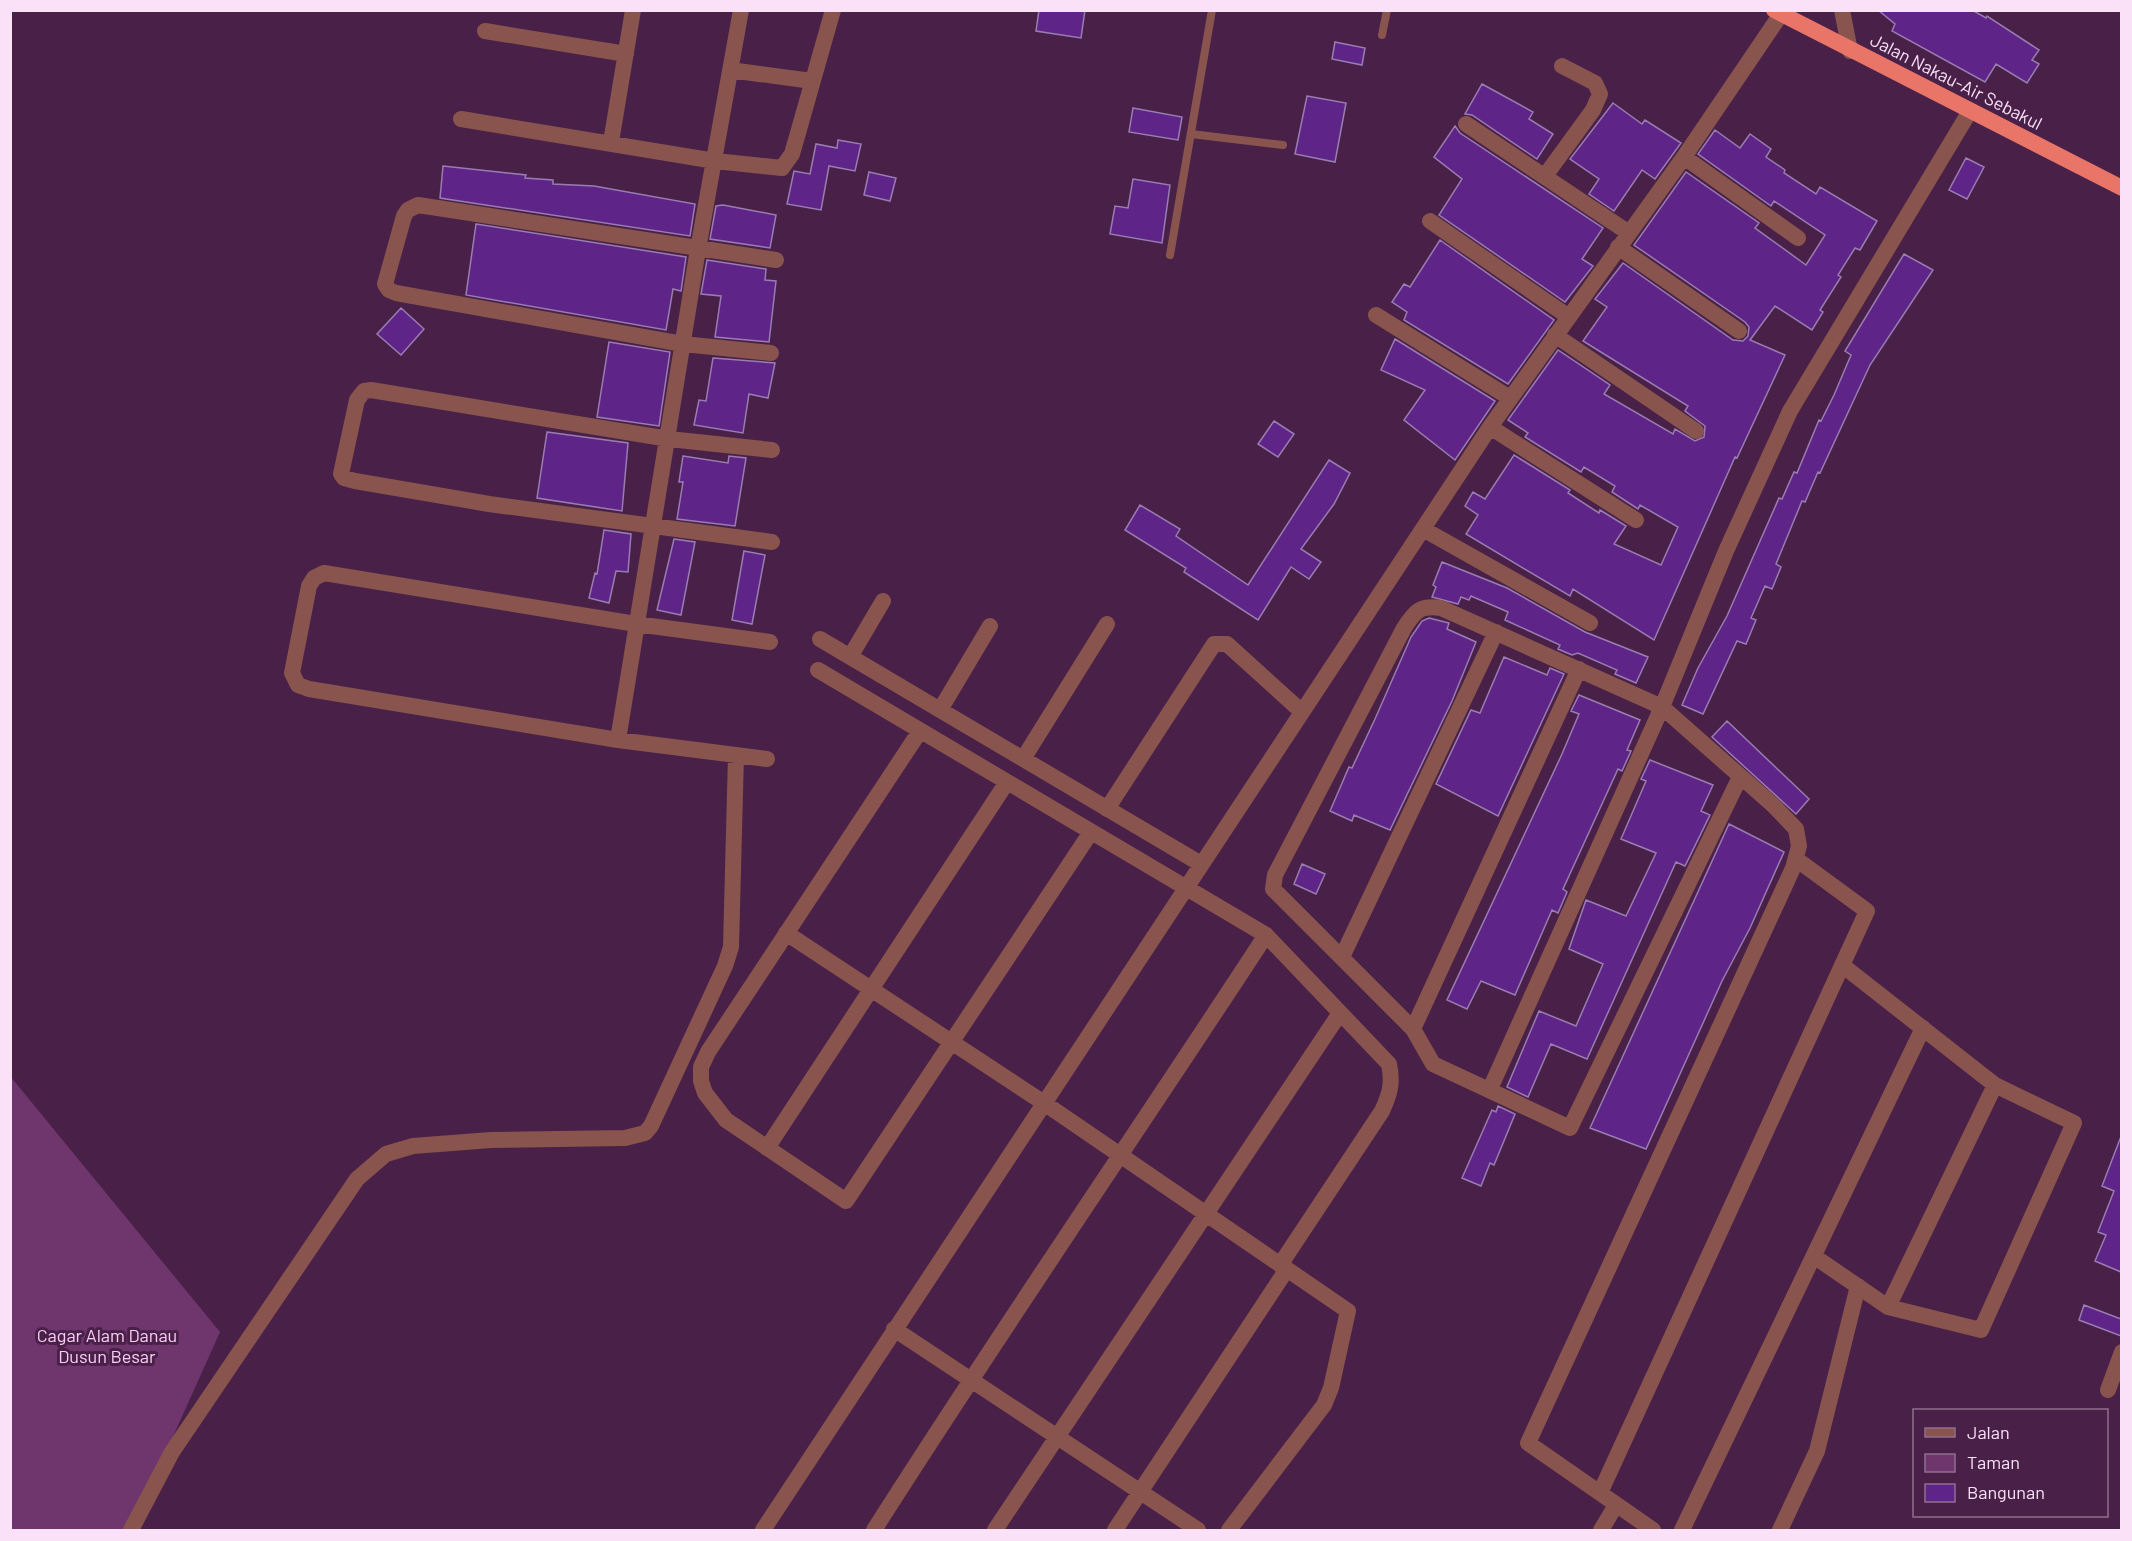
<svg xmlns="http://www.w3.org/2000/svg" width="2132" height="1541" font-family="Barlow,sans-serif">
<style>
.green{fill:#6f366e}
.building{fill:#5f2487;stroke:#997db2;stroke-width:1.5}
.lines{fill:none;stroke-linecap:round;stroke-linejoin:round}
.service{stroke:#88544d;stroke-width:8}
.minor{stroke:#88544d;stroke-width:16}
.trunk{stroke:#e97568;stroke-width:16}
.labels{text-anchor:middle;stroke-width:6;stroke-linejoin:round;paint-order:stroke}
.street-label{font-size:18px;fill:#fae1f8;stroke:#492148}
.park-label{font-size:18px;fill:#facdf7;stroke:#492148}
</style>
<rect width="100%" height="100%" fill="#492148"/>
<path class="green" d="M10 1076 220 1332 131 1530H11Z"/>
<path class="building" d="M1039 10H1085L1081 38 1036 31Z
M1878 10H1972L1986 18 1987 16 2039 50 2032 60 2039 64 2027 83 1996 64 1985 82 1892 31 1895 24Z
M1335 42 1365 48 1362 65 1332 59Z
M1482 84 1533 112 1529 119 1553 134 1537 159 1472 115 1465 114Z
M1307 96 1346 103 1335 162 1295 154Z
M1613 103 1642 124 1645 120 1681 143 1655 179 1642 170 1614 211 1589 194 1599 179 1570 159Z
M1133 108 1182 117 1178 140 1129 132Z
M1455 126 1460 133 1603 228 1582 259 1593 266 1565 302 1439 215 1462 179 1434 157Z
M1715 130 1740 148 1750 134 1771 149 1766 157 1785 170 1784 173 1816 194 1820 187 1877 221 1860 250 1855 248 1838 275 1841 277 1820 310 1823 312 1812 330 1775 306 1750 340 1785 355 1737 458 1735 457 1654 640 1573 589 1570 596 1466 534 1478 515 1465 506 1473 492 1485 499 1514 455 1570 490 1568 493 1599 513 1600 510 1626 526 1614 544 1661 565 1678 527 1640 505 1638 509 1612 492 1615 486 1584 467 1581 472 1525 437 1528 433 1508 420 1558 350 1610 385 1604 394 1673 434 1675 429 1695 441 1704 437 1705 426 1685 411 1688 406 1583 341 1607 307 1595 299 1623 263 1733 340 1743 341 1748 336 1749 327 1745 322 1634 245 1686 172 1759 223 1755 228 1806 265 1825 235 1774 201 1771 206 1698 154Z
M838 140 861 144 855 171 829 166 821 210 787 204 794 171 810 174 816 144 837 148Z
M1966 158 1984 167 1967 199 1949 190Z
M443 166 526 175 525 178 553 180V184L594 186 695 204 690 236 440 198Z
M869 172 896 178 890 201 864 195Z
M1133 179 1170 185 1162 243 1110 234 1115 206 1128 208Z
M723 205 776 215 770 248 710 239 716 206Z
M476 224 686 257 681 291 673 289 666 330 466 295Z
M1440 240 1554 320 1508 384 1404 320 1407 312 1392 302 1404 284 1410 287Z
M1904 254 1933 270 1870 365 1820 473 1818 472 1805 502 1802 501 1776 564 1781 567 1772 589 1765 586 1751 618 1756 620 1746 644 1737 641 1703 714 1682 705 1698 668 1727 616 1779 498 1782 499 1794 472 1797 473 1819 420 1821 421 1834 395 1851 355 1845 351Z
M707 260 766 269 765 280 776 281 769 342 715 337 721 296 701 294Z
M401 308 424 329 401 355 377 334Z
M1395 339 1495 401 1455 460 1404 420 1425 390 1381 370Z
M609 342 670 352 659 426 597 417Z
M713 358 775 363 768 398 749 394 743 433 694 425 699 400 706 401Z
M1274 421 1294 434 1278 457 1258 444Z
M547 432 628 443 622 511 537 498Z
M683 456 728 463 729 456 746 458 735 526 677 519 683 482H679Z
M1329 460 1350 473 1334 504 1301 549 1321 562 1309 579 1291 567 1258 620 1184 572 1186 568 1125 530 1140 505 1180 529 1176 536 1248 585Z
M604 530 631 534 628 572 616 571 609 603 589 598 595 573 597 574Z
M674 539 695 542 681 615 657 610Z
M744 551 765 555 752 624 732 620Z
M1442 562 1507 588 1585 632 1648 657 1636 683 1615 674 1617 670 1578 653 1572 655 1558 649 1560 645 1505 620 1508 612 1471 596 1469 600 1461 597 1458 604 1432 597 1436 587 1433 585Z
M1429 618 1449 623 1447 629 1476 642 1452 701 1390 830 1354 815 1352 821 1330 811 1349 767 1352 768 1375 719 1411 637 1422 621Z
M1504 657 1547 675 1550 668 1564 674 1498 816 1436 784 1471 710 1480 713Z
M1579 695 1640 720 1627 750 1631 751 1622 771 1618 769 1563 889 1567 892 1558 913 1552 910 1515 995 1481 981 1467 1009 1447 1000 1562 754 1579 714 1571 711Z
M1727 721 1809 799 1796 814 1712 737Z
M1650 760 1713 785 1701 811 1710 815 1685 866 1676 862 1587 1059 1551 1044 1528 1097 1507 1087 1539 1011 1576 1026 1603 964 1569 949 1586 900 1626 916 1656 853 1621 839 1646 781 1641 779Z
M1729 824 1784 852 1750 928 1722 981 1646 1149 1590 1128Z
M1302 864 1325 874 1316 894 1294 884Z
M1498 1106 1515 1114 1494 1165 1490 1163 1481 1186 1462 1178 1492 1110 1496 1112Z
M2120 1139 2121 1140V1272L2095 1261 2106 1235 2098 1232 2114 1191 2102 1186Z
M2084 1305 2121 1319V1336L2079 1320Z"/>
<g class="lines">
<path class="service" d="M1382 35 1387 10
M1191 134 1283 145
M1170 255 1212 10"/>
<path class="minor" d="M1842 10 1850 51
M485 31 626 54
M730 70 812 81
M461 119 715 161 782 168 792 154 833 10
M1466 124 1629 233
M611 142 633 10
M1684 157 1798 238
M1545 176 1593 110 1600 94 1595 83 1562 66
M1430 221 1569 317
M1618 247 1739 331
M1376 315 1510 398
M1555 335 1696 431
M771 353 683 344 396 293 389 290 385 284 404 216 408 210 418 205 776 260
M1490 427 1636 520
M772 450 669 439 371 390 364 391 357 400 341 474 344 478 355 481 489 504 772 542
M1423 529 1590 623
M820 639 1201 864
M850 657 883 601
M818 670 1266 935 1389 1064C1393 1083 1390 1094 1382 1111L1280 1265
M940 710 990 626
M920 731 708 1052 701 1067V1081L705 1093 726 1120 846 1201 1091 832
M618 740 698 249 741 10
M767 759 618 740 309 689 298 685 292 673 309 586 314 578 324 573 636 624 770 642
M1023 759 1107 624
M1107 809 1214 644H1227L1302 712
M786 933 1044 1103 1348 1311 1331 1388 1324 1405 1229 1530
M1342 957 1496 632
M1413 1029 1579 669
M1490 1089 1662 707 1726 551 1790 411 1970 111
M767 1148 1007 782
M1815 1257 1888 1307 1981 1330 2074 1123 1995 1085 1842 965
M1888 1307 1995 1085
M894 1329 1198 1530
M2108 1390 2122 1352
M1600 1493 1528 1443 1793 868 1799 846 1796 829 1773 805 1662 707 1441 608C1420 605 1415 611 1404 628L1275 875 1273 889 1413 1029 1433 1064 1570 1128 1740 777
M131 1530 172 1452 357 1179 386 1154 413 1146 491 1140 625 1138 645 1133 651 1126 725 966 731 947 736 755
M763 1530 1490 427 1684 157 1781 14
M874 1530C1001 1330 1136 1134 1266 935
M995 1530 1340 1013
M1115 1530 1287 1269
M1601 1530 1616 1505
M1653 1530 1600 1493 1867 911 1796 859
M1682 1530 1923 1028
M1780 1530 1817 1451 1858 1286"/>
<path class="trunk" d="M1774 10 2122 188"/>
</g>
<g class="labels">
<g class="street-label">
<text transform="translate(1956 82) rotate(27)" y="6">Jalan Nakau-Air Sebakul</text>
</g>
<g class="park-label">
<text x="107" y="1342">Cagar Alam Danau<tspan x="107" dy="21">Dusun Besar</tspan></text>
</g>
</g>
<rect width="2132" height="1541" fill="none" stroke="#fae1f8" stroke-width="24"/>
<rect x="1913" y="1409" width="195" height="108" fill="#492148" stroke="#906e8e" stroke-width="1.5"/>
<rect x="1925" y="1428" width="30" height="9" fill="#88544d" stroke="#906e8e" stroke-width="1.5"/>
<text x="1967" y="1439" font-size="18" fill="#fae1f8">Jalan</text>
<rect x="1925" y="1454" width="30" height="18" fill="#6f366e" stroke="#906e8e" stroke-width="1.5"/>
<text x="1967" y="1469" font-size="18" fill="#fae1f8">Taman</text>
<rect x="1925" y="1484" width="30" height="18" fill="#5f2487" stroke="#906e8e" stroke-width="1.5"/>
<text x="1967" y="1499" font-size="18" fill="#fae1f8">Bangunan</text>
</svg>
